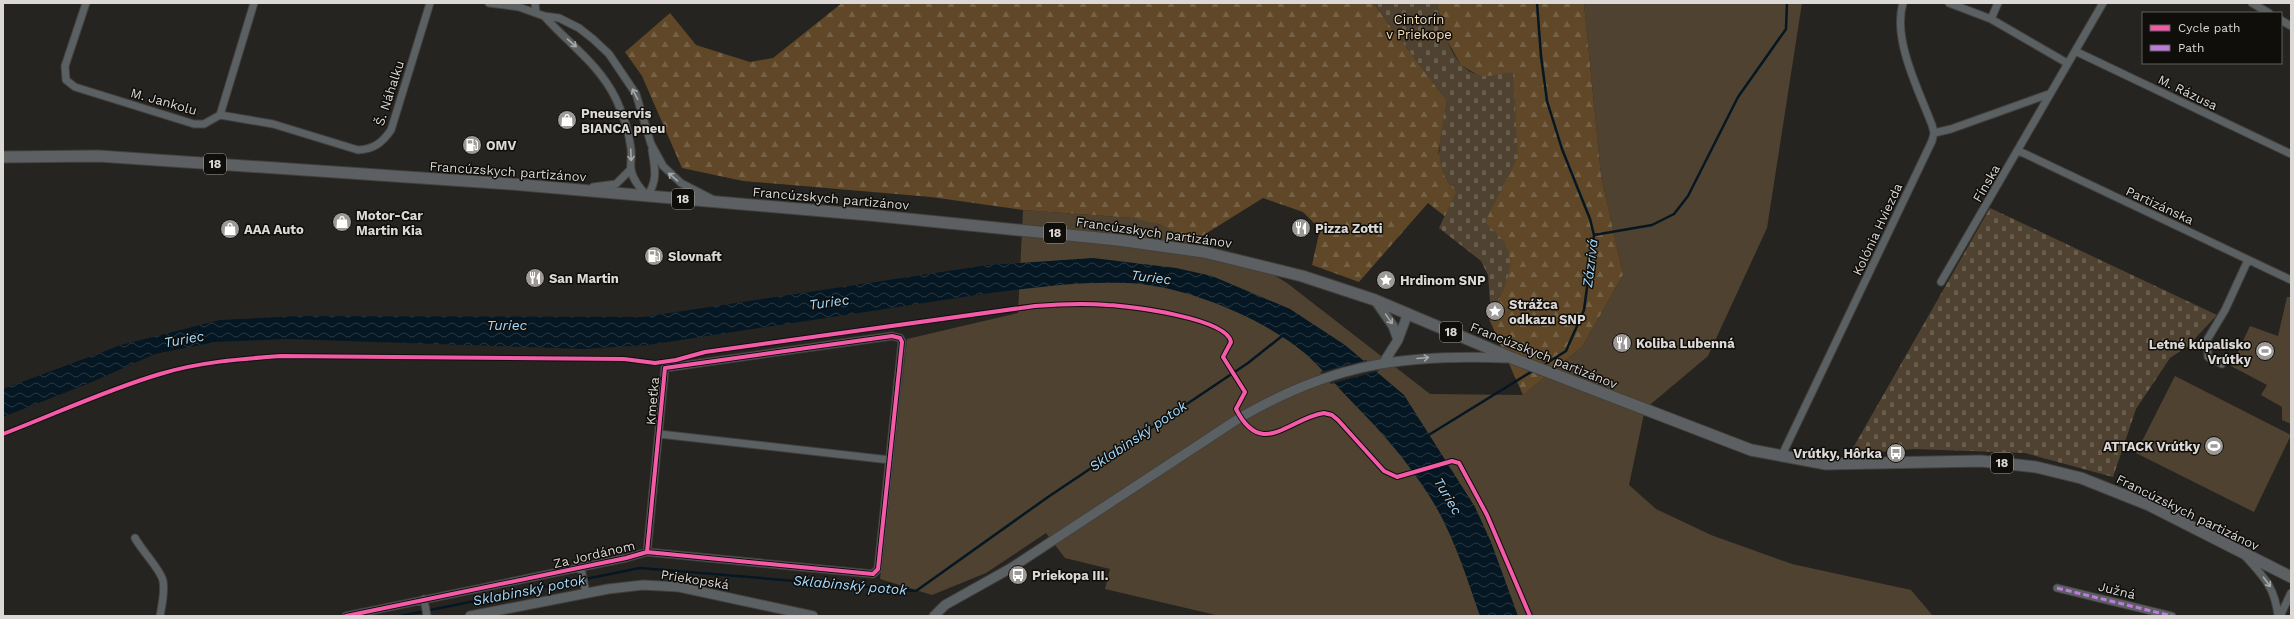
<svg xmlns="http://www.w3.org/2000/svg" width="2294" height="619" font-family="'Work Sans',sans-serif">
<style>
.grass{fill:#504230}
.forest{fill:url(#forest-firs)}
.cemetery{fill:url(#cemetery-stones)}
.water{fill:url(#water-waves)}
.pier{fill:#262421}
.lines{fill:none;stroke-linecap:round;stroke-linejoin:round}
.stream{stroke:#051723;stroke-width:2.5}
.minor-casing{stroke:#42413f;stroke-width:9}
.tertiary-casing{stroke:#42413f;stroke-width:11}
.primary-casing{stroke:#42413f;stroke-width:13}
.minor{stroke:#5b6062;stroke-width:7}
.tertiary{stroke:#5b6062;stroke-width:9}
.primary{stroke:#5c6062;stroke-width:11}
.quiet{stroke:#bd7bd9;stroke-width:3;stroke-dasharray:6 3;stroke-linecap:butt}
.cycleway-casing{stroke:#0f0e0b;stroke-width:6}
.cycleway{stroke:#f35aa7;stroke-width:4}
.oneway{stroke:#a8a8a7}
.labels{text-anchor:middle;stroke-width:3;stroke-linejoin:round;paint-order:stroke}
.shield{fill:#0f0e0b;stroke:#9e9b98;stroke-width:1}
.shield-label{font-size:12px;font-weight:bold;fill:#dbd8d5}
.park-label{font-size:13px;fill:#fbdfbb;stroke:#0f0e0b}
.street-label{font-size:13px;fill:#dbd8d5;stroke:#0f0e0b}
.poi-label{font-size:13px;font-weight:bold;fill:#dbd8d5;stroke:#0f0e0b;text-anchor:start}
.water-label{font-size:14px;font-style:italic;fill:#a4daff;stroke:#0f0e0b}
</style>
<defs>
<pattern id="forest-firs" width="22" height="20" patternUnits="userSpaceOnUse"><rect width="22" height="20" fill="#5f4727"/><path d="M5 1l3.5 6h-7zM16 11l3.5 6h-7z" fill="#756145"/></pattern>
<pattern id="cemetery-stones" width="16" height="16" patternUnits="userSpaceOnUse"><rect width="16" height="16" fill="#504230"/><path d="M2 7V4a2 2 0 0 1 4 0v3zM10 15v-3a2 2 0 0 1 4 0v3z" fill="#695d4d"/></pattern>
<pattern id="water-waves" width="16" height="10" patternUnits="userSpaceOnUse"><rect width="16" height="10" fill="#051723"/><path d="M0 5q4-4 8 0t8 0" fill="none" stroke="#293842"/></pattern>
</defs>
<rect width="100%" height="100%" fill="#262421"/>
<path class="grass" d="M1584 3H1802L1767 228 1708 356 1645 409 1629 485 1656 509 1711 535 1792 564 1911 590 1933 616H1220L1105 589 1110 569 1065 558 1046 533 986 573 932 595 880 579 907 339 1018 313 1023 210 1133 218 1148 220 1266 270 1287 283 1430 394 1523 395 1582 347 1623 275 1601 175Z
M2287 297H2291V424L2282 420V407L2261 395 2267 385 2231 366 2250 326 2278 336Z
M2175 376 2291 435 2254 512 2136 453Z"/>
<path class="forest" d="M842 3H1373L1447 101 1438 155 1479 76 1461 65 1444 35 1437 3H1584L1601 175 1623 275 1582 347 1523 395 1489 319 1498 258 1428 203 1359 282 1312 265 1320 229 1303 212 1263 198 1194 241 1158 224 1133 218 1023 210 931 197 743 181 682 168 642 76 625 52 670 13 696 45 750 62 773 58Z"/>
<path class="cemetery" d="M1373 3H1437C1442 26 1451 69 1479 75 1488 78 1503 73 1513 72L1518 157 1485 222C1491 229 1502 237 1506 245 1517 268 1502 295 1491 314L1488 275 1481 261 1439 228 1456 192C1429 166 1442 134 1447 101Z
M1990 208 2217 315 2188 346 2170 358 2136 409 2113 477 2025 453 1914 449 1849 455Z"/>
<path class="water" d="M1093 258 1176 268 1212 276 1290 309 1345 345 1404 395 1475 507 1491 542 1518 616H1480C1466 576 1453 533 1430 497 1408 462 1382 432 1353 403 1337 387 1323 370 1307 355 1264 318 1182 284 1125 283 1078 281 1030 288 983 294L648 345 584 349 287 339 215 342 155 354 92 382 3 417V389L121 345 220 320 298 316 643 317 988 265Z"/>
<path class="pier" d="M1366 360 1379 371 1331 384 1320 372Z"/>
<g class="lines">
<path class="stream" d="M1537 3 1541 56 1547 101 1562 149 1590 219 1594 235 1584 310 1566 351 1542 366
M1594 235 1652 225 1674 214 1688 196 1738 97 1786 29 1787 3
M1427 436 1534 370
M400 616 640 568 916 591 1048 497 1248 363 1282 336"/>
<defs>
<path id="minor" d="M86 3 65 66 66 80 75 87 194 124H204L220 115 254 3
M489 3 519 7 544 16 559 18 579 28 593 39 609 54 636 94 651 144 663 166 681 183 712 199
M535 3 536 13
M1949 3 1991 19 2067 63
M2252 3 2269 13
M544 16C569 44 599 64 616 99 623 114 629 132 631 149 632 156 630 164 631 170 633 180 640 188 647 196 658 181 655 168 652 150
M1991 19 1998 3
M2281 20 2291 26
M2075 51 2291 154
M220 115 273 124 358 150C374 149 382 143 391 130L430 3
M1934 133 1951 129 2049 94
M2019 151 2291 280
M593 187 616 184 631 169
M1941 282 2103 3
M2222 364 2208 357 2207 340 2225 310 2248 260
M659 434 890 460
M1781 457 1932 141 1934 133 1932 125C1919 91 1892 39 1903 3
M135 538C142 551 161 570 163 581 165 592 162 605 160 616
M2245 556C2263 576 2275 587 2278 616
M581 568 586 593
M2057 588 2172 616
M424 599 427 616
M346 616 626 558 647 552 873 574 878 569 902 342 900 338 892 336 665 368 647 552
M2280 616 2291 593"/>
<path id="tertiary" d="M1375 300 1393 326 1398 340
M1384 362 1398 340 1408 313
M470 616 608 589 643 585 679 587 813 616
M934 616 945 605 1011 568 1241 417C1333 364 1402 354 1507 358"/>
<path id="primary" d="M3 157 98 156 511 184 869 215 1118 240 1204 252 1302 276 1375 300 1512 358 1751 450 1826 464 1981 461 2036 467 2081 478 2149 505 2291 577"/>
</defs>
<use href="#minor" class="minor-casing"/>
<use href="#tertiary" class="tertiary-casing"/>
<use href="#primary" class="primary-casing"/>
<use href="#minor" class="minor"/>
<use href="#tertiary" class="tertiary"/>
<use href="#primary" class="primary"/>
<path class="quiet" d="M2057 588 2172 616"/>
<defs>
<path id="cycleway" d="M3 434C55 414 106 390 160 374 199 362 240 359 281 356L624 359 655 363 676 360 705 352 1035 306C1060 304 1084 303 1108 305 1129 306 1227 318 1231 342L1223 357 1245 392 1236 409C1262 460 1289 418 1324 413L1332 415 1338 420 1384 471 1397 477 1452 461 1459 463 1487 515 1530 616
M346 616 626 558 647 552 873 574 878 569 902 342 900 338 892 336 665 368 647 552"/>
</defs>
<use href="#cycleway" class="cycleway-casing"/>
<use href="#cycleway" class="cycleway"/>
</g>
<defs><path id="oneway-shaft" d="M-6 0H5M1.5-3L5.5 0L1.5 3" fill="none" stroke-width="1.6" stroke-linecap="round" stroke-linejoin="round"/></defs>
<g class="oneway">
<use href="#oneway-shaft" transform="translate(572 43) rotate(41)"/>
<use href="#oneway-shaft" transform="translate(635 94) rotate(-117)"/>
<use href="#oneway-shaft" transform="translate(631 155) rotate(87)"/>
<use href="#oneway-shaft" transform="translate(673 177) rotate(-139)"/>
<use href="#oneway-shaft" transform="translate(1389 319) rotate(55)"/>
<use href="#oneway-shaft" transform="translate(1423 358) rotate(-5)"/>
<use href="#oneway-shaft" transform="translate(2267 582) rotate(53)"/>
</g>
<defs>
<symbol id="shop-disc" viewBox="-11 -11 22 22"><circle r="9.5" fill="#9c9996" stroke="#0f0e0b"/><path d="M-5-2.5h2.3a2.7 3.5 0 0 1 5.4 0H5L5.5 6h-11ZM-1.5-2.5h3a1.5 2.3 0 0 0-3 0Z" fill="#fff"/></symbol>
<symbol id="fuel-disc" viewBox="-11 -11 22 22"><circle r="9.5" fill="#9c9996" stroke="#0f0e0b"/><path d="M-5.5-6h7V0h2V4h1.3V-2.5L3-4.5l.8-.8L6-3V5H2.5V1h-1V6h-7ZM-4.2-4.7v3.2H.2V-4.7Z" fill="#fff"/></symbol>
<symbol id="restaurant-disc" viewBox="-11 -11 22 22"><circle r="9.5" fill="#9c9996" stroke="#0f0e0b"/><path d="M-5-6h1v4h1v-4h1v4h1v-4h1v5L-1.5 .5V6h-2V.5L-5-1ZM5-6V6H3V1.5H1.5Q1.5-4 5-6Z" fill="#fff"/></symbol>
<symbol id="sight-disc" viewBox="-11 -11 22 22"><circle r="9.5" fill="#9c9996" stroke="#0f0e0b"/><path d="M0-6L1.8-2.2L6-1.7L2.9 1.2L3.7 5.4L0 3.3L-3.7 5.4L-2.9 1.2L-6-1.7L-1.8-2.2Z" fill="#fff"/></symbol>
<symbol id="stadium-disc" viewBox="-11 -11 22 22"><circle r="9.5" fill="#9c9996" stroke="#0f0e0b"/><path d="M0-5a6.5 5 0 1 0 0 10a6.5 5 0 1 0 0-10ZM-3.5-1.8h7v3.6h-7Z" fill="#fff"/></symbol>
<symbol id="bus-disc" viewBox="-11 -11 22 22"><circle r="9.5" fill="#9c9996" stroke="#0f0e0b"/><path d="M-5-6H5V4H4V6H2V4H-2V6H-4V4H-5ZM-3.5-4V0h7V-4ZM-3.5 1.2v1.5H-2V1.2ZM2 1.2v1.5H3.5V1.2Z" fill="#fff"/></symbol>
</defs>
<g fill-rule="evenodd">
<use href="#shop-disc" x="556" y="109" width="22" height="22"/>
<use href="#fuel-disc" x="461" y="134" width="22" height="22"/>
<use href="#shop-disc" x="331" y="211" width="22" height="22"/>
<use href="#restaurant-disc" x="1290" y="217" width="22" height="22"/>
<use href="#shop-disc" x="219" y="218" width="22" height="22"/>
<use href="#fuel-disc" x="643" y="245" width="22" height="22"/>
<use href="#restaurant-disc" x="524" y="267" width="22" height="22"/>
<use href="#sight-disc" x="1375" y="269" width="22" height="22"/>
<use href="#sight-disc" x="1484" y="300" width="22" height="22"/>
<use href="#restaurant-disc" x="1611" y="332" width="22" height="22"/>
<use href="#stadium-disc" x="2254" y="340" width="22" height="22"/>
<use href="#stadium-disc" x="2203" y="435" width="22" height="22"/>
<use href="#bus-disc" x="1885" y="442" width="22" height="22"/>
<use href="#bus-disc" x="1007" y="564" width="22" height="22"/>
</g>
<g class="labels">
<g class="shield">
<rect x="204" y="154" width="22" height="20" rx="3"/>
<rect x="672" y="189" width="22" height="20" rx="3"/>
<rect x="1044" y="223" width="22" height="20" rx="3"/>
<rect x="1440" y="322" width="22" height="20" rx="3"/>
<rect x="1991" y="453" width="22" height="20" rx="3"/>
</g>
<g class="shield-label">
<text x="215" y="168">18</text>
<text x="683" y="203">18</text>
<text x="1055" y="237">18</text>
<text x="1451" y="336">18</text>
<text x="2002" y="467">18</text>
</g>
<g class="park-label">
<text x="1419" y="24">Cintorín<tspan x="1419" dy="15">v Priekope</tspan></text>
</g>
<g class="street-label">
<text transform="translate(2188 92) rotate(26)" y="5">M. Rázusa</text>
<text transform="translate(389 93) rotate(-72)" y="5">Š. Náhalku</text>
<text transform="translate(164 101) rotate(16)" y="5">M. Jankolu</text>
<text transform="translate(508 171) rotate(4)" y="5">Francúzskych partizánov</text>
<text transform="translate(1986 183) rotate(-60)" y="5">Fínska</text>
<text transform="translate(831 198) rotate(5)" y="5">Francúzskych partizánov</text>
<text transform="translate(2160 205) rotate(25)" y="5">Partizánska</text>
<text transform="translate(1877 229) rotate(-65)" y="5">Kolónia Hviezda</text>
<text transform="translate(1154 232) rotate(8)" y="5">Francúzskych partizánov</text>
<text transform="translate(1544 355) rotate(22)" y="5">Francúzskych partizánov</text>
<text transform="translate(652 401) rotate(-85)" y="5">Kmeťka</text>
<text transform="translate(2188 512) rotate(26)" y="5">Francúzskych partizánov</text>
<text transform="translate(594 554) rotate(-13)" y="5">Za Jordánom</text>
<text transform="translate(695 579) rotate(9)" y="5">Priekopská</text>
<text transform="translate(2117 590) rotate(14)" y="5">Južná</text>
</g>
<g class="poi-label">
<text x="581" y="118">Pneuservis<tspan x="581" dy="15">BIANCA pneu</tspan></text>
<text x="486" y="150">OMV</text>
<text x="356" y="220">Motor-Car<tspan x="356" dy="15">Martin Kia</tspan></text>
<text x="1315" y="233">Pizza Zotti</text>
<text x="244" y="234">AAA Auto</text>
<text x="668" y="261">Slovnaft</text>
<text x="549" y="283">San Martin</text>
<text x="1400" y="285">Hrdinom SNP</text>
<text x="1509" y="309">Strážca<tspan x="1509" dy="15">odkazu SNP</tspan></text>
<text x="1636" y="348">Koliba Lubenná</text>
<text x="2251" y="349" text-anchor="end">Letné kúpalisko<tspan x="2251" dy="15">Vrútky</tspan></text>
<text x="2200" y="451" text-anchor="end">ATTACK Vrútky</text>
<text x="1882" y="458" text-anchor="end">Vrútky, Hôrka</text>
<text x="1032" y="580">Priekopa III.</text>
</g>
<g class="water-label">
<text transform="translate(1590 263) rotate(-83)" y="5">Zázrivá</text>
<text transform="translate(1151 277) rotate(7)" y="5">Turiec</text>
<text transform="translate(829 302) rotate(-8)" y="5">Turiec</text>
<text x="507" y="330">Turiec</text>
<text transform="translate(184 339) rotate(-10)" y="5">Turiec</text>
<text transform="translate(1138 436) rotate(-34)" y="5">Sklabinský potok</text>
<text transform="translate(1448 496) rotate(59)" y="5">Turiec</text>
<text transform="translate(850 585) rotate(5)" y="5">Sklabinský potok</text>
<text transform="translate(529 590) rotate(-11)" y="5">Sklabinský potok</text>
</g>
</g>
<rect width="2294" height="619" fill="none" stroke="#dbd8d5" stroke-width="8"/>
<rect x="2142" y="12" width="140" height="52" fill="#0f0e0b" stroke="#615f5c"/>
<rect x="2150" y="25" width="20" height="6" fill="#f35aa7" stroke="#615f5c"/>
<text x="2178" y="32" font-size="12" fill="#dbd8d5">Cycle path</text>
<rect x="2150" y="45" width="20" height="6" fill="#bd7bd9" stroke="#615f5c"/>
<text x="2178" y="52" font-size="12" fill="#dbd8d5">Path</text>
</svg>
